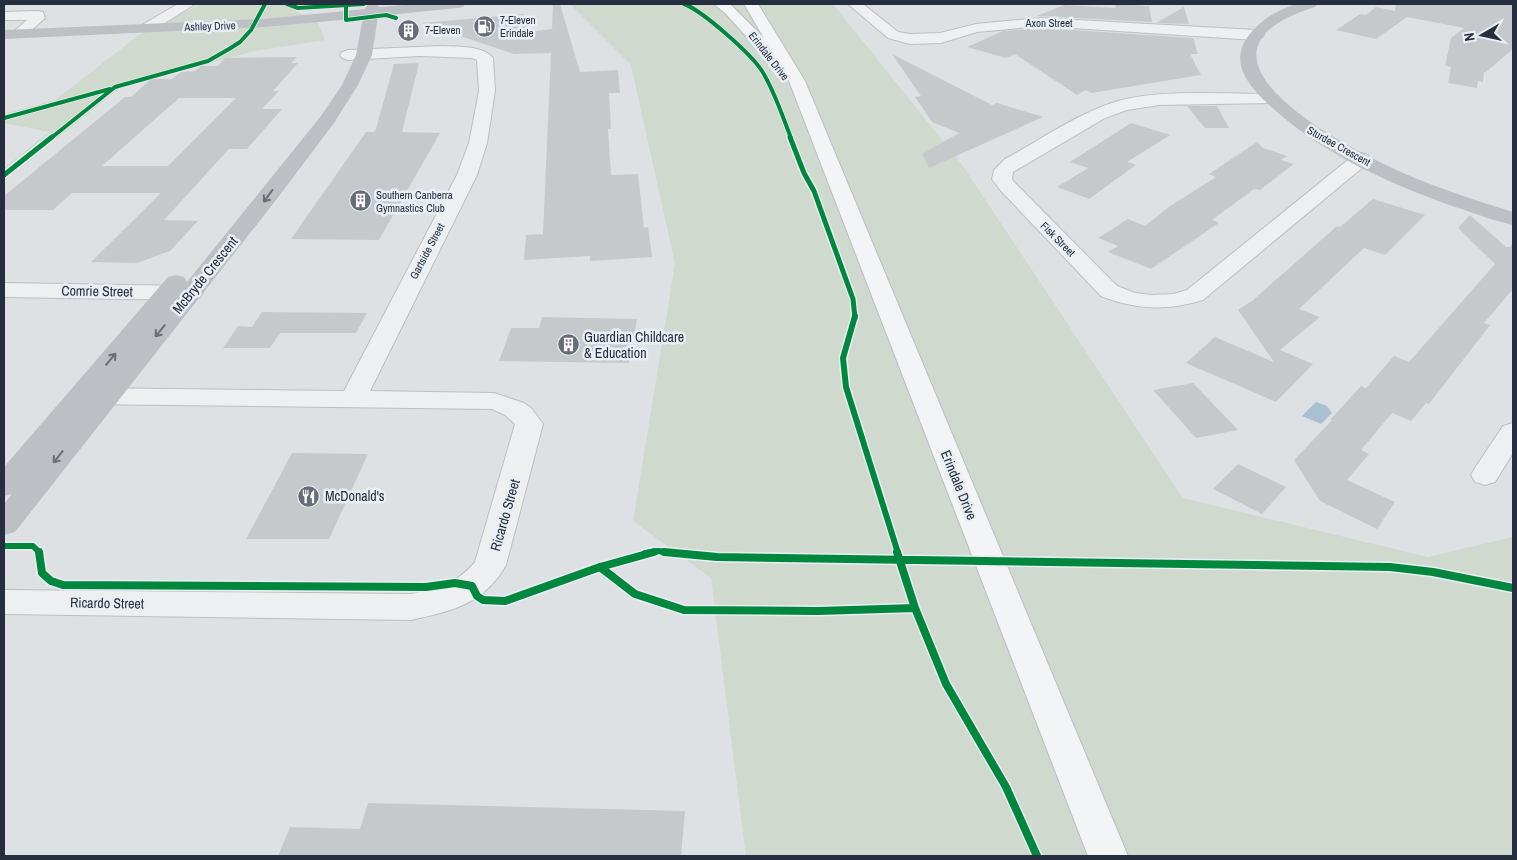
<svg xmlns="http://www.w3.org/2000/svg" width="1517" height="860" font-family="'Archivo Narrow',sans-serif">
<style>
.green{fill:#cfd9cd}
.water{fill:#a9bfd2}
.building{fill:#c6c9cc;fill-rule:evenodd}
.lines{fill:none;stroke-linecap:round;stroke-linejoin:round}
.street-casing{stroke:#bcbfc2;stroke-width:2}
.primary-casing{stroke:#babec2;stroke-width:2}
.street{fill:#edeff1;fill-rule:evenodd}
.secondary{fill:#bcbfc4;fill-rule:evenodd}
.primary{fill:#f2f4f5;fill-rule:evenodd}
.cycleway-far3-casing{stroke:#eaeff5;stroke-width:5.5}
.cycleway-far2-casing{stroke:#eaeff5;stroke-width:8}
.cycleway-far1-casing{stroke:#eaeff5;stroke-width:9}
.cycleway-casing{stroke:#eaeff5;stroke-width:11}
.cycleway-far3{stroke:#00873e;stroke-width:4}
.cycleway-far2{stroke:#00873e;stroke-width:5}
.cycleway-far1{stroke:#00873e;stroke-width:6}
.cycleway{stroke:#00873e;stroke-width:8}
.oneway{stroke:#686f7a}
.labels{text-anchor:middle;stroke-width:5;stroke-linejoin:round;paint-order:stroke}
.far-poi-label{font-size:11px;fill:#242e3e;stroke:#eaeff5;text-anchor:start}
.far-street-label{font-size:11px;fill:#242e3e;stroke:#eaeff5}
.street-label{font-size:14px;fill:#242e3e;stroke:#eaeff5}
.poi-label{font-size:14px;fill:#242e3e;stroke:#eaeff5;text-anchor:start}
</style>
<rect width="100%" height="100%" fill="#dee1e4"/>
<path class="green" d="M200 4H282L318 23 325 40 250 52 121 87 4 181V168L49 132 4 123V114L55 100 139 35Z
M570 4H833L963 166 1183 498 1428 557 1513 537V856H746L711 578 633 521 675 264 631 65Z"/>
<path class="water" d="M1316 402 1327 406 1332 413 1321 424 1302 416Z"/>
<path class="building" d="M553 4H560L580 72 618 70 620 93H609L611 129H608L611 175 638 174 644 228 648 227 652 257 590 261V256L524 260 526 235 543 234 551 53 514 54 422 23 523 14 528 32 552 29Z
M1115 4 1149 6 1152 22 1037 16 1064 5 1116 8Z
M1396 4H1513V49L1486 72H1484L1483 82 1478 81 1477 88 1448 83 1451 67 1445 66 1451 38 1464 28 1407 17 1376 39 1336 30 1360 14 1366 15 1376 7 1395 11Z
M1184 7 1189 24 1156 23Z
M1041 28 1193 38 1198 54H1190L1201 75 1091 93 1086 90 1077 95 1015 54 1006 58 967 47 1003 31Z
M892 54 992 105 997 103 1043 117 929 168 922 154 959 133 932 122 915 97 921 96Z
M297 57 291 63H298L273 91H279L262 109H282L247 149H229L164 220 198 221 170 251 137 263 91 262 161 193H72L53 210H4V196L125 97H131L151 79H172L181 72 195 71 201 66H218L225 58ZM179 98H236L168 166H102Z
M419 63 402 132 440 133 379 240 291 239 366 132H375L394 64Z
M1187 106H1217L1229 128H1205Z
M1131 123 1170 135 1127 162 1136 165 1089 199 1057 187 1088 168 1070 162Z
M1257 142 1263 148 1287 156 1281 160 1294 164 1260 190 1254 189 1212 220 1219 223 1151 269 1108 252 1118 246 1098 238 1128 219 1145 226 1170 206 1216 177 1209 174Z
M1373 199 1425 215 1385 255 1364 248 1299 309 1320 317 1280 350 1313 364 1276 402 1186 363 1215 337 1274 362 1238 310 1253 300 1337 226 1340 227Z
M1470 215 1506 247H1510L1513 243V289L1484 323 1490 325 1429 404 1426 403 1411 421 1392 413 1361 450 1369 454 1347 480 1395 502 1377 529 1320 501 1294 460 1332 420H1330L1361 386 1366 388 1394 356 1409 362 1495 264 1458 228Z
M262 312 367 313 356 333H280L270 348H223L238 326 252 327Z
M542 317 637 319 629 363 499 361 511 328H539Z
M1193 383 1238 430 1196 438 1153 390Z
M292 453 368 454 329 539H246Z
M1238 464 1286 487 1262 514 1213 489Z
M368 803 685 811 681 856H278L290 827 360 829Z"/>
<g class="lines">
<defs>
<path id="street" d="M178 4H195L152 31H142L140 28 142 25Z
M848 4H863L898 32 910 34 940 33 976 24 1041 18 1256 30 1261 32 1264 35 1261 38 1256 40 1041 26 977 32 941 43 910 44 888 38Z
M38 11 43 12 45 18 25 36H15L12 33 27 20H4V12Z
M441 46C456 47 483 45 493 58L495 91 487 143 477 175 370 391 494 393 524 403 532 409 543 424 506 565C484 604 452 611 411 620L4 614V590L411 594C437 589 458 583 475 562L515 424 505 415 492 409 84 404 75 402 71 396 75 390 84 388 344 391 457 175 469 143 479 91 477 60 472 58 420 56 348 60 342 58 340 55 342 52 348 50Z
M1271 94 1277 95 1280 99 1277 103 1159 105 1127 110 1105 118 1013 172 1012 179 1015 183 1117 286 1135 293 1152 295 1173 294 1187 290 1354 155 1361 153 1368 155 1370 159 1368 163 1203 300C1167 311 1136 310 1101 296L1001 191 992 179 994 170 1005 159C1042 139 1078 113 1118 101 1159 89 1227 94 1271 94Z
M4 283 191 286 199 288 203 293 199 298 191 300 4 297Z
M1513 423V453L1495 482 1485 485 1475 482 1471 475 1475 468 1503 426Z"/>
<path id="primary" d="M714 4H730L764 38 744 4H758L805 81 1128 856H1088L789 81 767 44 760 48 755 46 726 14Z"/>
</defs>
<use href="#street" class="street-casing"/>
<use href="#primary" class="primary-casing"/>
<use href="#street" class="street"/>
<path class="secondary" d="M368 4H377L379 7 417 4H465L463 7 458 8 378 16 372 55 358 85 334 123 273 204 15 532 4 535V504L12 494 4 496V467L168 277 176 275 184 277 187 282 321 116 342 85 356 55 363 18 264 27 4 39V30L264 19 365 9Z
M1296 4H1317L1315 7C1172 51 1328 138 1388 166 1428 185 1471 199 1513 212V225C1494 221 1474 213 1455 207 1387 183 1320 153 1267 103 1250 87 1231 65 1245 41 1257 22 1275 11 1296 4Z"/>
<use href="#primary" class="primary"/>
<defs>
<path id="cycleway-far3" d="M287 4 298 8 364 4
M684 4C703 11 751 54 762 71 775 92 782 115 791 138
M346 5V20L386 15 396 18
M4 118 110 89
M51 138 115 87 208 61 229 49 240 42 251 30 265 4"/>
<path id="cycleway-far2" d="M790 137 804 173 814 191 853 299 855 318
M4 175 52 137"/>
<path id="cycleway-far1" d="M855 316 843 358 846 387 898 553
M4 546H33L40 553
M645 553 658 551 676 553"/>
<path id="cycleway" d="M39 552 42 573 51 581 63 585 426 587 455 583 472 586 477 596 483 600 505 601 600 567 654 552
M664 552 717 557 1390 567 1433 572 1513 588
M897 552 915 608 946 684 1006 787 1037 856
M600 567 635 594 684 610 818 611 915 608"/>
</defs>
<use href="#cycleway-far3" class="cycleway-far3-casing"/>
<use href="#cycleway-far2" class="cycleway-far2-casing"/>
<use href="#cycleway-far1" class="cycleway-far1-casing"/>
<use href="#cycleway" class="cycleway-casing"/>
<use href="#cycleway-far3" class="cycleway-far3"/>
<use href="#cycleway-far2" class="cycleway-far2"/>
<use href="#cycleway-far1" class="cycleway-far1"/>
<use href="#cycleway" class="cycleway"/>
</g>
<defs><path id="oneway-shaft" d="M-6 0H5M1.5-3L5.5 0L1.5 3" fill="none" stroke-width="1.6" stroke-linecap="round" stroke-linejoin="round" transform="scale(1.25)"/></defs>
<g class="oneway">
<use href="#oneway-shaft" transform="translate(268 196) rotate(126)"/>
<use href="#oneway-shaft" transform="translate(160 331) rotate(129)"/>
<use href="#oneway-shaft" transform="translate(111 359) rotate(-50)"/>
<use href="#oneway-shaft" transform="translate(58 457) rotate(129)"/>
</g>
<defs>
<symbol id="fuel-disc" viewBox="-11 -11 22 22"><circle r="9.5" fill="#656d78" stroke="#eaeff5"/><path d="M-5.5-6h7V0h2V4h1.3V-2.5L3-4.5l.8-.8L6-3V5H2.5V1h-1V6h-7ZM-4.2-4.7v3.2H.2V-4.7Z" fill="#fff"/></symbol>
<symbol id="building-disc" viewBox="-11 -11 22 22"><circle r="9.5" fill="#656d78" stroke="#eaeff5"/><path d="M-4-6H4V6H1V3H-1V6H-4ZM-2.5-4.3h1.7v1.8h-1.7ZM.8-4.3h1.7v1.8H.8ZM-2.5-1h1.7V.8h-1.7ZM.8-1h1.7V.8H.8Z" fill="#fff"/></symbol>
<symbol id="restaurant-disc" viewBox="-11 -11 22 22"><circle r="9.5" fill="#656d78" stroke="#eaeff5"/><path d="M-5-6h1v4h1v-4h1v4h1v-4h1v5L-1.5 .5V6h-2V.5L-5-1ZM5-6V6H3V1.5H1.5Q1.5-4 5-6Z" fill="#fff"/></symbol>
</defs>
<g fill-rule="evenodd">
<use href="#fuel-disc" x="472" y="14" width="25" height="25"/>
<use href="#building-disc" x="396" y="18" width="25" height="25"/>
<use href="#building-disc" x="348" y="188" width="25" height="25"/>
<use href="#building-disc" x="556" y="332" width="25" height="25"/>
<use href="#restaurant-disc" x="296" y="484" width="25" height="25"/>
</g>
<g class="labels">
<g class="far-poi-label">
<text x="500" y="24">7-Eleven<tspan x="500" dy="13">Erindale</tspan></text>
<text x="425" y="34">7-Eleven</text>
<text x="376" y="199">Southern Canberra<tspan x="376" dy="13">Gymnastics Club</tspan></text>
</g>
<g class="far-street-label">
<text x="1049" y="27">Axon Street</text>
<text transform="translate(210 26) rotate(-2)" y="4">Ashley Drive</text>
<text transform="translate(769 56) rotate(52)" y="4">Erindale Drive</text>
<text transform="translate(1339 146) rotate(29)" y="4">Sturdee Crescent</text>
<text transform="translate(1058 239) rotate(45)" y="4">Fisk Street</text>
<text transform="translate(427 251) rotate(-62)" y="4">Gartside Street</text>
</g>
<g class="street-label">
<text transform="translate(205 275) rotate(-51)" y="5">McBryde Crescent</text>
<text transform="translate(97 291) rotate(1)" y="5">Comrie Street</text>
<text transform="translate(959 485) rotate(68)" y="5">Erindale Drive</text>
<text transform="translate(505 515) rotate(-74)" y="5">Ricardo Street</text>
<text transform="translate(107 603) rotate(1)" y="5">Ricardo Street</text>
</g>
<g class="poi-label">
<text x="584" y="342">Guardian Childcare<tspan x="584" dy="16">&amp; Education</tspan></text>
<text x="325" y="501">McDonald's</text>
</g>
</g>
<rect width="1517" height="860" fill="none" stroke="#242e3e" stroke-width="10"/>
<g transform="translate(1482 35) rotate(261)" stroke="#eaeff5" stroke-width="4" paint-order="stroke">
<path d="M0-4L9 19L0 12L-9 19Z" fill="#242e3e"/>
<text y="-8" font-size="14" font-weight="bold" text-anchor="middle" fill="#242e3e">N</text>
</g>
</svg>
